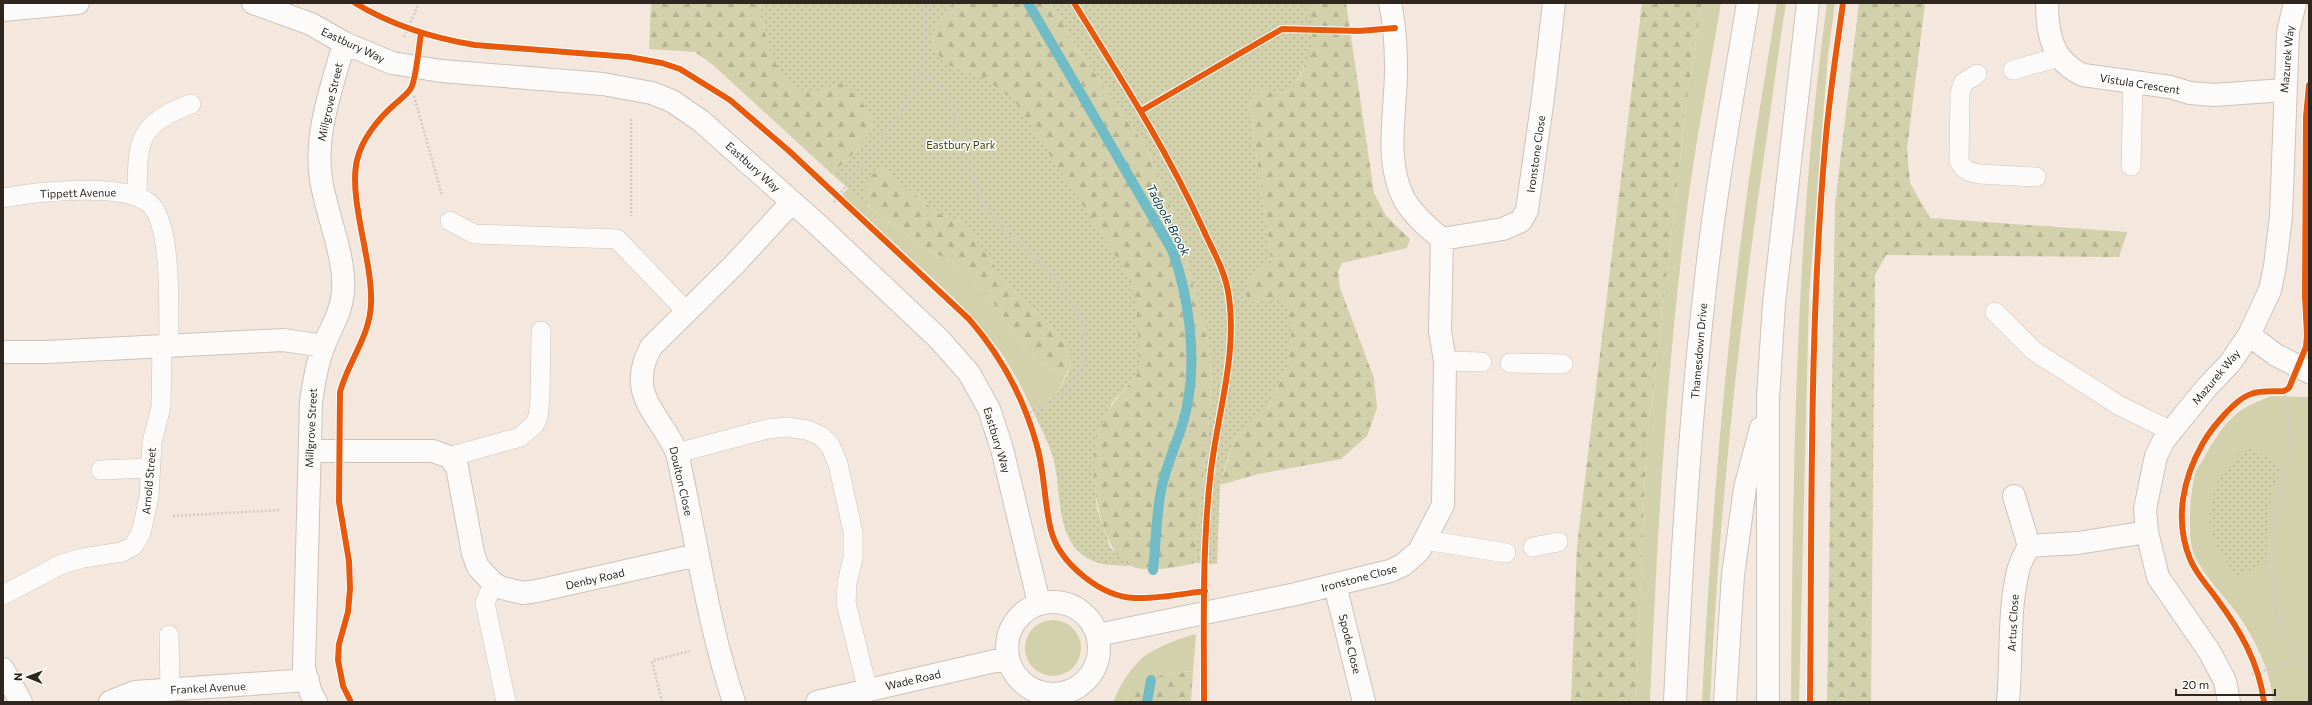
<svg xmlns="http://www.w3.org/2000/svg" width="2312" height="705" font-family="Commissioner,sans-serif">
<style>
.grass{fill:#d2d1ab}
.forest{fill:url(#forest-firs)}
.park{fill:url(#park-dots)}
.lines{fill:none;stroke-linecap:round;stroke-linejoin:round}
.stream{stroke:#70bcc6;stroke-width:10}
.service-casing{stroke:#ccc3bb;stroke-width:20}
.minor-casing{stroke:#ccc3bb;stroke-width:24}
.primary-casing{stroke:#ccc3bb;stroke-width:24}
.path{stroke:#d0cbc8;stroke-width:2.5;stroke-dasharray:2 2;stroke-linecap:butt}
.service{stroke:#fdfbfa;stroke-width:19}
.minor{stroke:#fdfbfa;stroke-width:22}
.primary{stroke:#fdfbfa;stroke-width:22}
.cycleway-casing{stroke:#fff;stroke-width:8}
.cycleway{stroke:#e8590c;stroke-width:6}
.labels{text-anchor:middle;stroke-width:3;stroke-linejoin:round;paint-order:stroke}
.street-label{font-size:11px;fill:#2e261f;stroke:#fff}
.park-label{font-size:11px;fill:#3c4203;stroke:#fff}
.water-label{font-size:12px;font-style:italic;fill:#00373f;stroke:#fff}
</style>
<defs>
<pattern id="forest-firs" width="22" height="20" patternUnits="userSpaceOnUse"><rect width="22" height="20" fill="#d2d1ab"/><path d="M5 1l3.5 6h-7zM16 11l3.5 6h-7z" fill="#b5b393"/></pattern>
<pattern id="park-dots" width="8" height="8" patternUnits="userSpaceOnUse"><rect width="8" height="8" fill="#d2d1ab"/><path d="M2 2h.1M6 6h.1" fill="none" stroke="#b5b393" stroke-width="1.8" stroke-linecap="round"/></pattern>
</defs>
<rect width="100%" height="100%" fill="#f4e7de"/>
<path class="grass" d="M1702 3H1721C1709 74 1695 145 1686 216 1666 377 1657 539 1650 702H1636L1646 451 1688 91Z
M1777 3H1786C1779 47 1773 92 1767 136 1739 325 1719 511 1710 702H1702C1710 537 1723 373 1745 209 1754 140 1766 72 1777 3Z
M1827 3H1835L1828 55 1809 296 1799 702H1791C1793 469 1795 235 1827 3Z
M848 188 869 207 922 246 957 265 982 290 1003 315 1021 346 1041 363 1065 376 1057 395 1032 409 1019 382 1001 352 980 326 954 298 842 195Z
M2272 396 2309 397V702H2273C2272 672 2252 632 2233 608 2219 591 2204 575 2194 554 2187 539 2190 492 2195 475 2196 468 2203 461 2206 454 2226 420 2235 409 2272 396Z
M1025 648a28 28 0 1 1 56 0a28 28 0 1 1-56 0Z
M1196 634 1193 671C1179 672 1147 677 1136 687 1132 690 1129 696 1126 700L1130 702H1113C1119 687 1128 672 1140 660 1149 650 1182 637 1196 634Z"/>
<path class="forest" d="M651 3H760L765 33 812 92 830 84 841 83 861 100 875 125 858 149 832 174 712 64 695 52 649 49Z
M953 3H1051L1073 42 1148 150 1180 231 1209 348 1212 387 1195 563C1179 567 1144 574 1129 565 1098 547 1089 471 1095 438 1099 417 1121 394 1135 378L983 77 944 64 932 44 935 27Z
M1304 3H1346L1374 193 1386 216 1410 239 1407 248 1342 263 1338 272 1340 288 1374 378 1377 408 1367 436 1341 459 1258 474 1220 485 1234 441 1267 409 1288 365 1291 331 1277 297 1255 302 1247 297C1246 272 1252 273 1272 263L1249 105 1256 90H1266L1280 94C1284 92 1291 90 1293 87 1310 64 1317 28 1304 3Z
M1642 3H1702L1688 91 1646 451 1636 702H1571L1577 546Z
M1859 3H1925L1907 149 1910 183 1930 218 2127 232 2119 257 1886 255 1875 275 1871 702H1827L1835 204Z
M881 167 939 214 959 221 972 233 1008 285 1048 322 1068 348 1071 366 1065 376 1041 363 1021 346 1003 315 982 290 957 265 922 246 869 207 865 197V188L869 177Z
M1193 671 1191 702H1130L1125 699C1129 696 1132 690 1135 687 1150 675 1176 673 1193 671Z"/>
<path class="park" d="M760 3H953L935 27 932 44 944 64 983 77 1015 101 1130 278 1136 301 1140 367 1135 378 1112 403 1095 437 1094 476 1097 509 1110 547 1129 566C1118 565 1104 566 1093 561 1053 543 1063 493 1053 457 1048 441 1039 424 1032 409L1057 395 1071 366 1068 348 1048 322 1008 285 971 233 959 221 939 214 881 167C866 178 861 190 869 207L832 174 858 149 875 125 861 100 841 83C831 84 819 92 812 92 774 92 764 31 760 3Z
M1051 3H1304L1310 13 1313 41 1310 54 1293 88 1280 94 1266 90H1256L1249 105 1272 263C1252 273 1246 272 1247 297L1255 302 1277 297 1285 300 1289 312 1291 331 1288 365 1267 409 1234 441 1226 464 1220 485 1217 564 1195 563 1212 387 1209 348 1180 231 1148 150 1073 42Z
M2250 446 2283 468C2266 500 2266 526 2267 561L2240 577C2209 550 2199 507 2224 472 2232 461 2238 452 2250 446Z"/>
<g class="lines">
<path class="stream" d="M1028 3 1172 250C1189 295 1197 358 1187 406 1182 435 1166 462 1161 491 1156 516 1156 544 1153 570
M1147 702 1151 680"/>
<defs>
<path id="service" d="M2013 70 2059 57
M1977 74 1963 83 1960 94 1959 161C1963 170 1969 172 1979 174L2036 177
M2131 166 2133 83
M137 196C138 143 135 125 191 104
M3 198C35 192 128 181 151 205 173 228 168 314 169 345
M450 221 474 234 617 239 686 311
M1995 312 2034 351 2120 406 2171 431
M1445 361 1482 362
M1510 363 1563 364
M677 453 767 429 787 427 807 430 821 436 830 445 838 464 853 532V558L847 583 846 603 868 691
M449 457 520 437 534 425 538 417 540 398 541 331
M101 470 149 468
M1425 540 1506 553
M1533 547 1558 542
M493 583 485 603 506 702
M3 595 62 564 83 558 122 552 133 546 141 533 149 497 152 442 161 407 162 346
M169 635 170 690"/>
<path id="minor" d="M253 3 311 24 344 43 392 63 441 71 603 84 630 89 652 93 672 101 701 121 818 225 939 339 969 373 989 409 1002 449 1039 603
M2047 3C2047 34 2052 61 2083 75L2170 87 2190 93 2214 95 2284 90
M3 10 78 3
M1442 239 1503 229 1521 221 1527 210 1543 98 1554 3
M2249 335 2276 355 2309 372
M3 352H47L283 340 324 346
M310 451H433L449 457 457 467 473 553 478 567 493 583 502 588 523 593 537 591 697 555
M2014 496 2029 546
M1335 585 1364 702
M1007 648a46 46 0 1 1 92 0a46 46 0 1 1-92 0Z
M1098 635 1296 594 1390 571 1403 565 1419 551 1443 505 1445 361 1440 331 1442 239C1428 228 1413 215 1404 199 1384 160 1396 112 1396 70 1396 47 1395 25 1390 3
M3 669 21 702
M110 702 135 692 308 680
M316 702 311 693 304 668 311 402C314 382 317 362 325 343 332 325 341 313 343 292 346 257 326 214 321 179 314 134 332 87 344 43
M734 702C707 621 696 536 677 453 660 413 625 396 651 347L734 265 792 202
M817 702 1008 658
M2008 702C2012 659 2008 613 2018 571 2020 562 2025 554 2029 546L2078 543 2147 532
M2229 702 2225 681 2209 651 2158 577 2147 532 2145 509 2156 456 2164 440 2207 387 2230 363 2249 335 2270 290 2275 266 2281 216 2288 32 2295 3"/>
<path id="primary" d="M1675 702C1681 567 1689 431 1704 297 1714 198 1732 100 1748 3
M1725 702 1733 575 1745 488 1761 428
M1768 702V399L1774 303 1808 3"/>
</defs>
<use href="#service" class="service-casing"/>
<use href="#minor" class="minor-casing"/>
<use href="#primary" class="primary-casing"/>
<path class="path" d="M404 37 419 3
M920 72C968 94 962 169 987 210 993 219 1002 226 1010 234 1046 270 1091 301 1083 358 1079 389 1055 404 1027 414
M414 96 442 195
M631 119V216
M834 202C862 163 904 116 920 72 928 50 923 26 929 3
M2284 391C2291 419 2291 454 2284 481 2282 490 2277 498 2275 507 2270 529 2271 585 2275 607 2279 626 2289 644 2297 661
M173 516 279 510
M2252 674 2309 658
M662 702 652 661 690 651"/>
<use href="#service" class="service"/>
<use href="#minor" class="minor"/>
<use href="#primary" class="primary"/>
<defs>
<path id="cycleway" d="M355 3C393 26 432 38 475 45L629 57 662 63 680 69 730 100 788 150 969 319C1002 357 1024 398 1037 446 1045 474 1044 503 1051 530 1059 563 1101 597 1135 598 1158 599 1182 594 1205 591
M1074 3C1120 77 1167 150 1203 229 1212 249 1224 269 1228 291 1239 354 1216 417 1210 479 1202 553 1204 628 1204 702
M1141 111 1282 29 1359 31 1395 28
M351 702 343 686 338 660 339 644 348 612 350 589 349 561 339 502 340 392C348 362 370 336 371 304 373 261 348 199 357 160 362 139 378 119 394 105 399 100 408 94 411 88 416 80 419 45 421 34
M1810 702C1812 513 1809 324 1826 136 1830 91 1837 47 1843 3
M2264 702C2259 663 2240 630 2217 599 2208 586 2196 574 2190 559 2174 519 2183 478 2203 443 2211 429 2235 399 2251 394 2261 390 2273 392 2284 391L2289 388 2306 347 2307 335 2305 296 2306 117 2309 85"/>
</defs>
<use href="#cycleway" class="cycleway-casing"/>
<use href="#cycleway" class="cycleway"/>
</g>
<g class="labels">
<g class="street-label">
<text transform="translate(353 45) rotate(25)" y="4">Eastbury Way</text>
<text transform="translate(2287 59) rotate(-85)" y="4">Mazurek Way</text>
<text transform="translate(2140 84) rotate(9)" y="4">Vistula Crescent</text>
<text transform="translate(330 102) rotate(-77)" y="4">Millgrove Street</text>
<text transform="translate(1536 154) rotate(-82)" y="4">Ironstone Close</text>
<text transform="translate(753 167) rotate(42)" y="4">Eastbury Way</text>
<text transform="translate(78 193) rotate(-1)" y="4">Tippett Avenue</text>
<text transform="translate(1699 351) rotate(-85)" y="4">Thamesdown Drive</text>
<text transform="translate(2216 377) rotate(-50)" y="4">Mazurek Way</text>
<text transform="translate(311 428) rotate(-87)" y="4">Millgrove Street</text>
<text transform="translate(997 440) rotate(73)" y="4">Eastbury Way</text>
<text transform="translate(149 481) rotate(-85)" y="4">Arnold Street</text>
<text transform="translate(681 481) rotate(77)" y="4">Doulton Close</text>
<text transform="translate(1359 578) rotate(-15)" y="4">Ironstone Close</text>
<text transform="translate(595 579) rotate(-13)" y="4">Denby Road</text>
<text transform="translate(2013 623) rotate(-87)" y="4">Artus Close</text>
<text transform="translate(1350 644) rotate(76)" y="4">Spode Close</text>
<text transform="translate(913 680) rotate(-13)" y="4">Wade Road</text>
<text transform="translate(208 688) rotate(-3)" y="4">Frankel Avenue</text>
</g>
<g class="park-label">
<text x="961" y="149">Eastbury Park</text>
</g>
<g class="water-label">
<text transform="translate(1168 220) rotate(62)" y="4">Tadpole Brook</text>
</g>
</g>
<rect width="2312" height="705" fill="none" stroke="#2e261f" stroke-width="8"/>
<g transform="translate(28 677) rotate(271)" stroke="#ffffff" stroke-width="3" paint-order="stroke">
<path d="M0-3L7 15L0 10L-7 15Z" fill="#2e261f"/>
<text y="-6" font-size="11" font-weight="bold" text-anchor="middle" fill="#2e261f">N</text>
</g>
<path d="M2176 689v6h99v-6" fill="none" stroke="#2e261f" stroke-width="2"/>
<text x="2182" y="689" font-size="12" fill="#2e261f" stroke="#ffffff" stroke-width="3" paint-order="stroke">20 m</text>
</svg>
